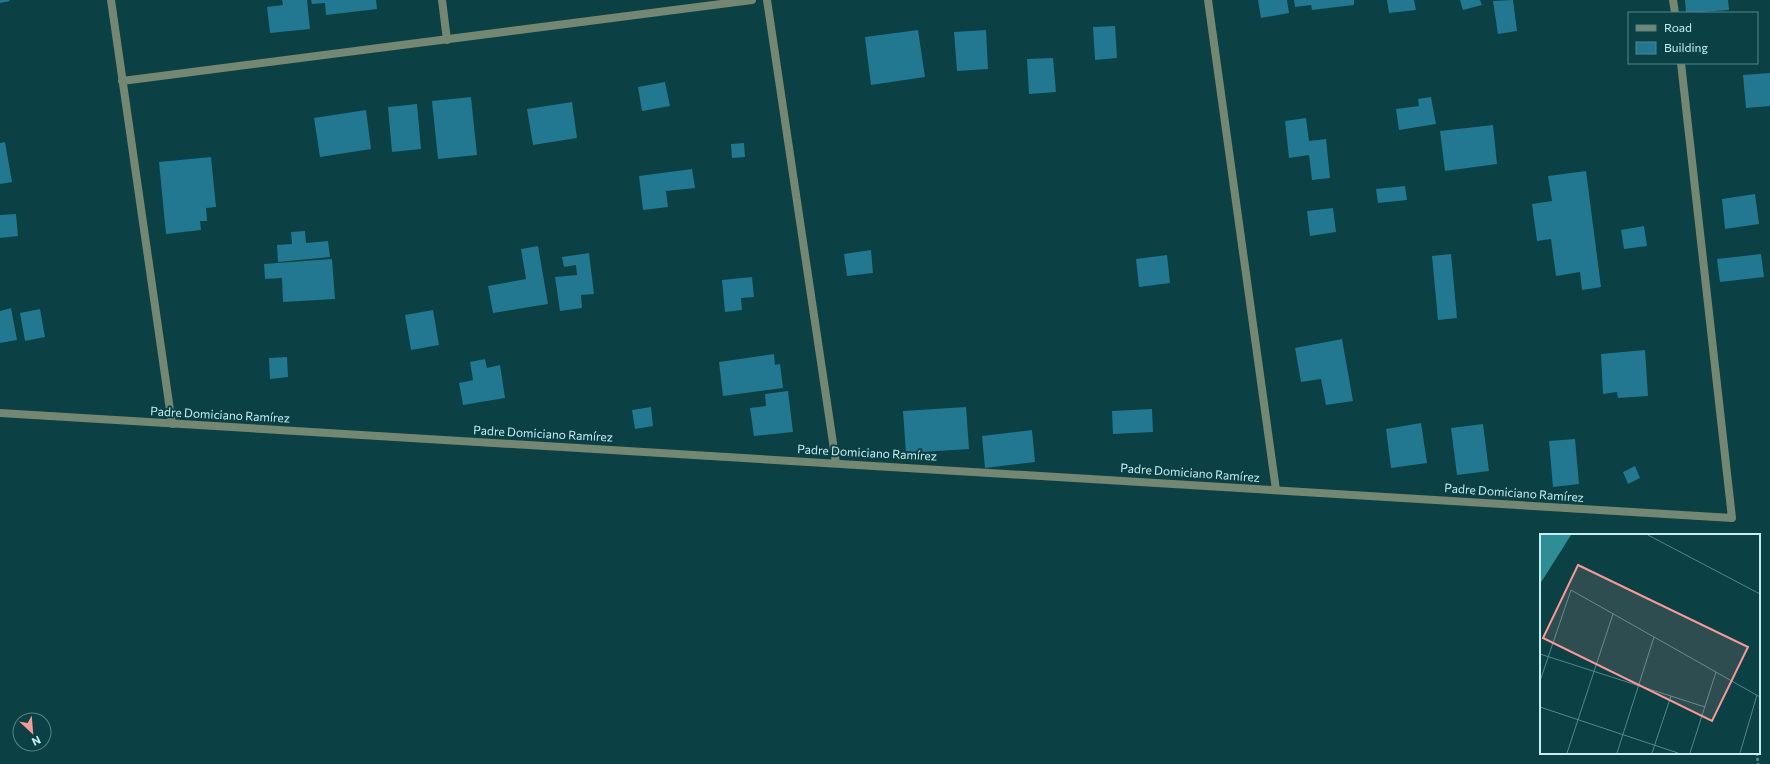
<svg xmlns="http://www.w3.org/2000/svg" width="1770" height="764" font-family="Commissioner,sans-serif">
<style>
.building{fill:#227791}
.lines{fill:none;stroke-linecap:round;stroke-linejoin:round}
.path{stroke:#5e8e92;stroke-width:2.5;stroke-dasharray:3 2;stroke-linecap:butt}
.street{stroke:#748772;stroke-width:8}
.labels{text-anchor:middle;stroke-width:4;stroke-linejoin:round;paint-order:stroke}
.street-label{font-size:12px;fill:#c4eef1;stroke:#0b4044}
.inset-road{fill:none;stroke:#558689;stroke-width:1}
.view{fill:#f59b97;fill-opacity:0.15;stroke:#f59b97;stroke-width:2}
.inset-edge{fill:none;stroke:#c4eef1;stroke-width:2}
</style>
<rect width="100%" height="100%" fill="#0b4044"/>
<path class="building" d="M0 0H9L10 1 0 3Z
M282 0H307L310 29 270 33 267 7 283 5Z
M311 0H376L377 9 326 15 325 3 312 4Z
M1258 0H1287L1289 13 1261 18Z
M1294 0H1354V5L1312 10 1311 5 1295 7Z
M1387 0H1414L1416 10 1389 13Z
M1460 0H1480L1482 5 1463 10Z
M1513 0 1517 31 1498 34 1493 1Z
M1685 0H1728L1729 10 1686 13Z
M1115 26 1117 58 1095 60 1093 27Z
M918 30 925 77 871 85 865 37Z
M986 30 988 69 957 71 954 32Z
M1053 58 1056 92 1029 94 1027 59Z
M1770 73V106L1746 108 1743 75Z
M665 82 670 106 642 111 638 87Z
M471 97 477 155 438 159 432 101Z
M1431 97 1436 124 1399 130 1396 109 1419 106 1418 99Z
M572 102 577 138 533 145 527 109Z
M417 104 421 149 392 152 388 107Z
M366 110 371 149 320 157 314 118Z
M1306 118 1309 141 1326 139 1330 178 1312 180 1309 155 1289 158 1285 121Z
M1493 125 1497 164 1445 171 1440 131Z
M5 142 12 182 0 184V143Z
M744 143 745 157 732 158 731 144Z
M211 157 216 207 206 208 207 221H200L201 230 166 234 159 162Z
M692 169 695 188 666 191 668 207 643 210 639 176Z
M1586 171 1601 287 1582 290 1580 272 1556 276 1551 239 1537 241 1532 204 1552 201 1548 176Z
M1405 186 1407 200 1378 203 1376 189Z
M1755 194 1759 224 1725 229 1722 199Z
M1333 208 1336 232 1310 236 1307 211Z
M16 214 18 236 0 238V215Z
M1644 226 1647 246 1624 249 1621 230Z
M305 231 306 243 328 241 330 257 278 262 277 245 292 244 291 232Z
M538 246 548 304 493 313 488 286 526 279 521 249Z
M871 250 873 273 847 276 844 254Z
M589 253 594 294 581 295 582 308 560 311 555 277 577 275 576 265 564 267 562 257Z
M1451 254 1457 318 1438 320 1432 256Z
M1761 254 1764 277 1720 282 1717 259Z
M1167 255 1170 283 1139 287 1136 259Z
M332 259 335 299 283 302 282 278 265 279 264 264Z
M752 277 754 297 741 298 742 310 725 312 722 280Z
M11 308 17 340 0 343V311Z
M40 309 45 337 25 341 20 313Z
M433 310 439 345 411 350 405 315Z
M1342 339 1353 401 1326 405 1321 379 1301 382 1295 348Z
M1645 350 1648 396 1618 398 1617 392 1603 394 1601 354Z
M774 354 775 365 780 364 783 388 723 396 719 362Z
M287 357 288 377 270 379 269 358Z
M485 359 487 368 500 365 505 398 463 405 459 383 473 380 470 362Z
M788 391 793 432 754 436 750 408 766 406 765 394Z
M651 407 653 426 635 429 632 410Z
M966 407 969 449 906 453 903 411Z
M1152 409 1153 432 1113 434 1112 411Z
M1421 423 1427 463 1391 468 1386 429Z
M1483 424 1489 471 1457 475 1451 428Z
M1032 430 1035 462 985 468 982 436Z
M1575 439 1579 484 1553 487 1549 441Z
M1635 466 1640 478 1628 484 1623 472Z"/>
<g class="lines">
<path class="path" d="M1757 753 1758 764"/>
<path class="street" d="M111 0 172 424
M442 0 447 40
M767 0 836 463
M1208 0 1276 490
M1673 0 1675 13
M122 81 752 0
M0 413 1732 518 1681 63"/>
</g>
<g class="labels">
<g class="street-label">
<text transform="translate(220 415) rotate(3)" y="4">Padre Domiciano Ramírez</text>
<text transform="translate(543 434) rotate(3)" y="4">Padre Domiciano Ramírez</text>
<text transform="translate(867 453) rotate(3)" y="4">Padre Domiciano Ramírez</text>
<text transform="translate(1190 473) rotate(4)" y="4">Padre Domiciano Ramírez</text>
<text transform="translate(1514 493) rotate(4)" y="4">Padre Domiciano Ramírez</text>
</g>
</g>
<g transform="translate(1540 534)">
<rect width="220" height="220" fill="#0b4044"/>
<path d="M0 1H31L0 50Z" fill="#2f8d95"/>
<path class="inset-road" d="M108 1 220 60M0 120 165 173M0 147 31 56 220 163M0 173 138 219M27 219 73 80M77 219 114 103M112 219 131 162M150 219 176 138M200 219 217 161"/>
<path class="view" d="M38 31 208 113 172 187 3 104Z"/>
<rect width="220" height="220" class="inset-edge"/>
</g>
<rect x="1628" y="12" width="130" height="52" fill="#0b4044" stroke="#558689"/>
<rect x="1636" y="25" width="20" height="6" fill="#748772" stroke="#558689"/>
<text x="1664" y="32" font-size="12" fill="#c4eef1">Road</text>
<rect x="1636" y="42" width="20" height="12" fill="#227791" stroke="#558689"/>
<text x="1664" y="52" font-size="12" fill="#c4eef1">Building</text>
<g transform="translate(32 732) rotate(154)"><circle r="19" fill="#0b4044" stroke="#558689"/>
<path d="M0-3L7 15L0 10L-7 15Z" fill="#f59b97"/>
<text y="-6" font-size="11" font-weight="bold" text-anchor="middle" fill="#c4eef1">N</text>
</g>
</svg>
